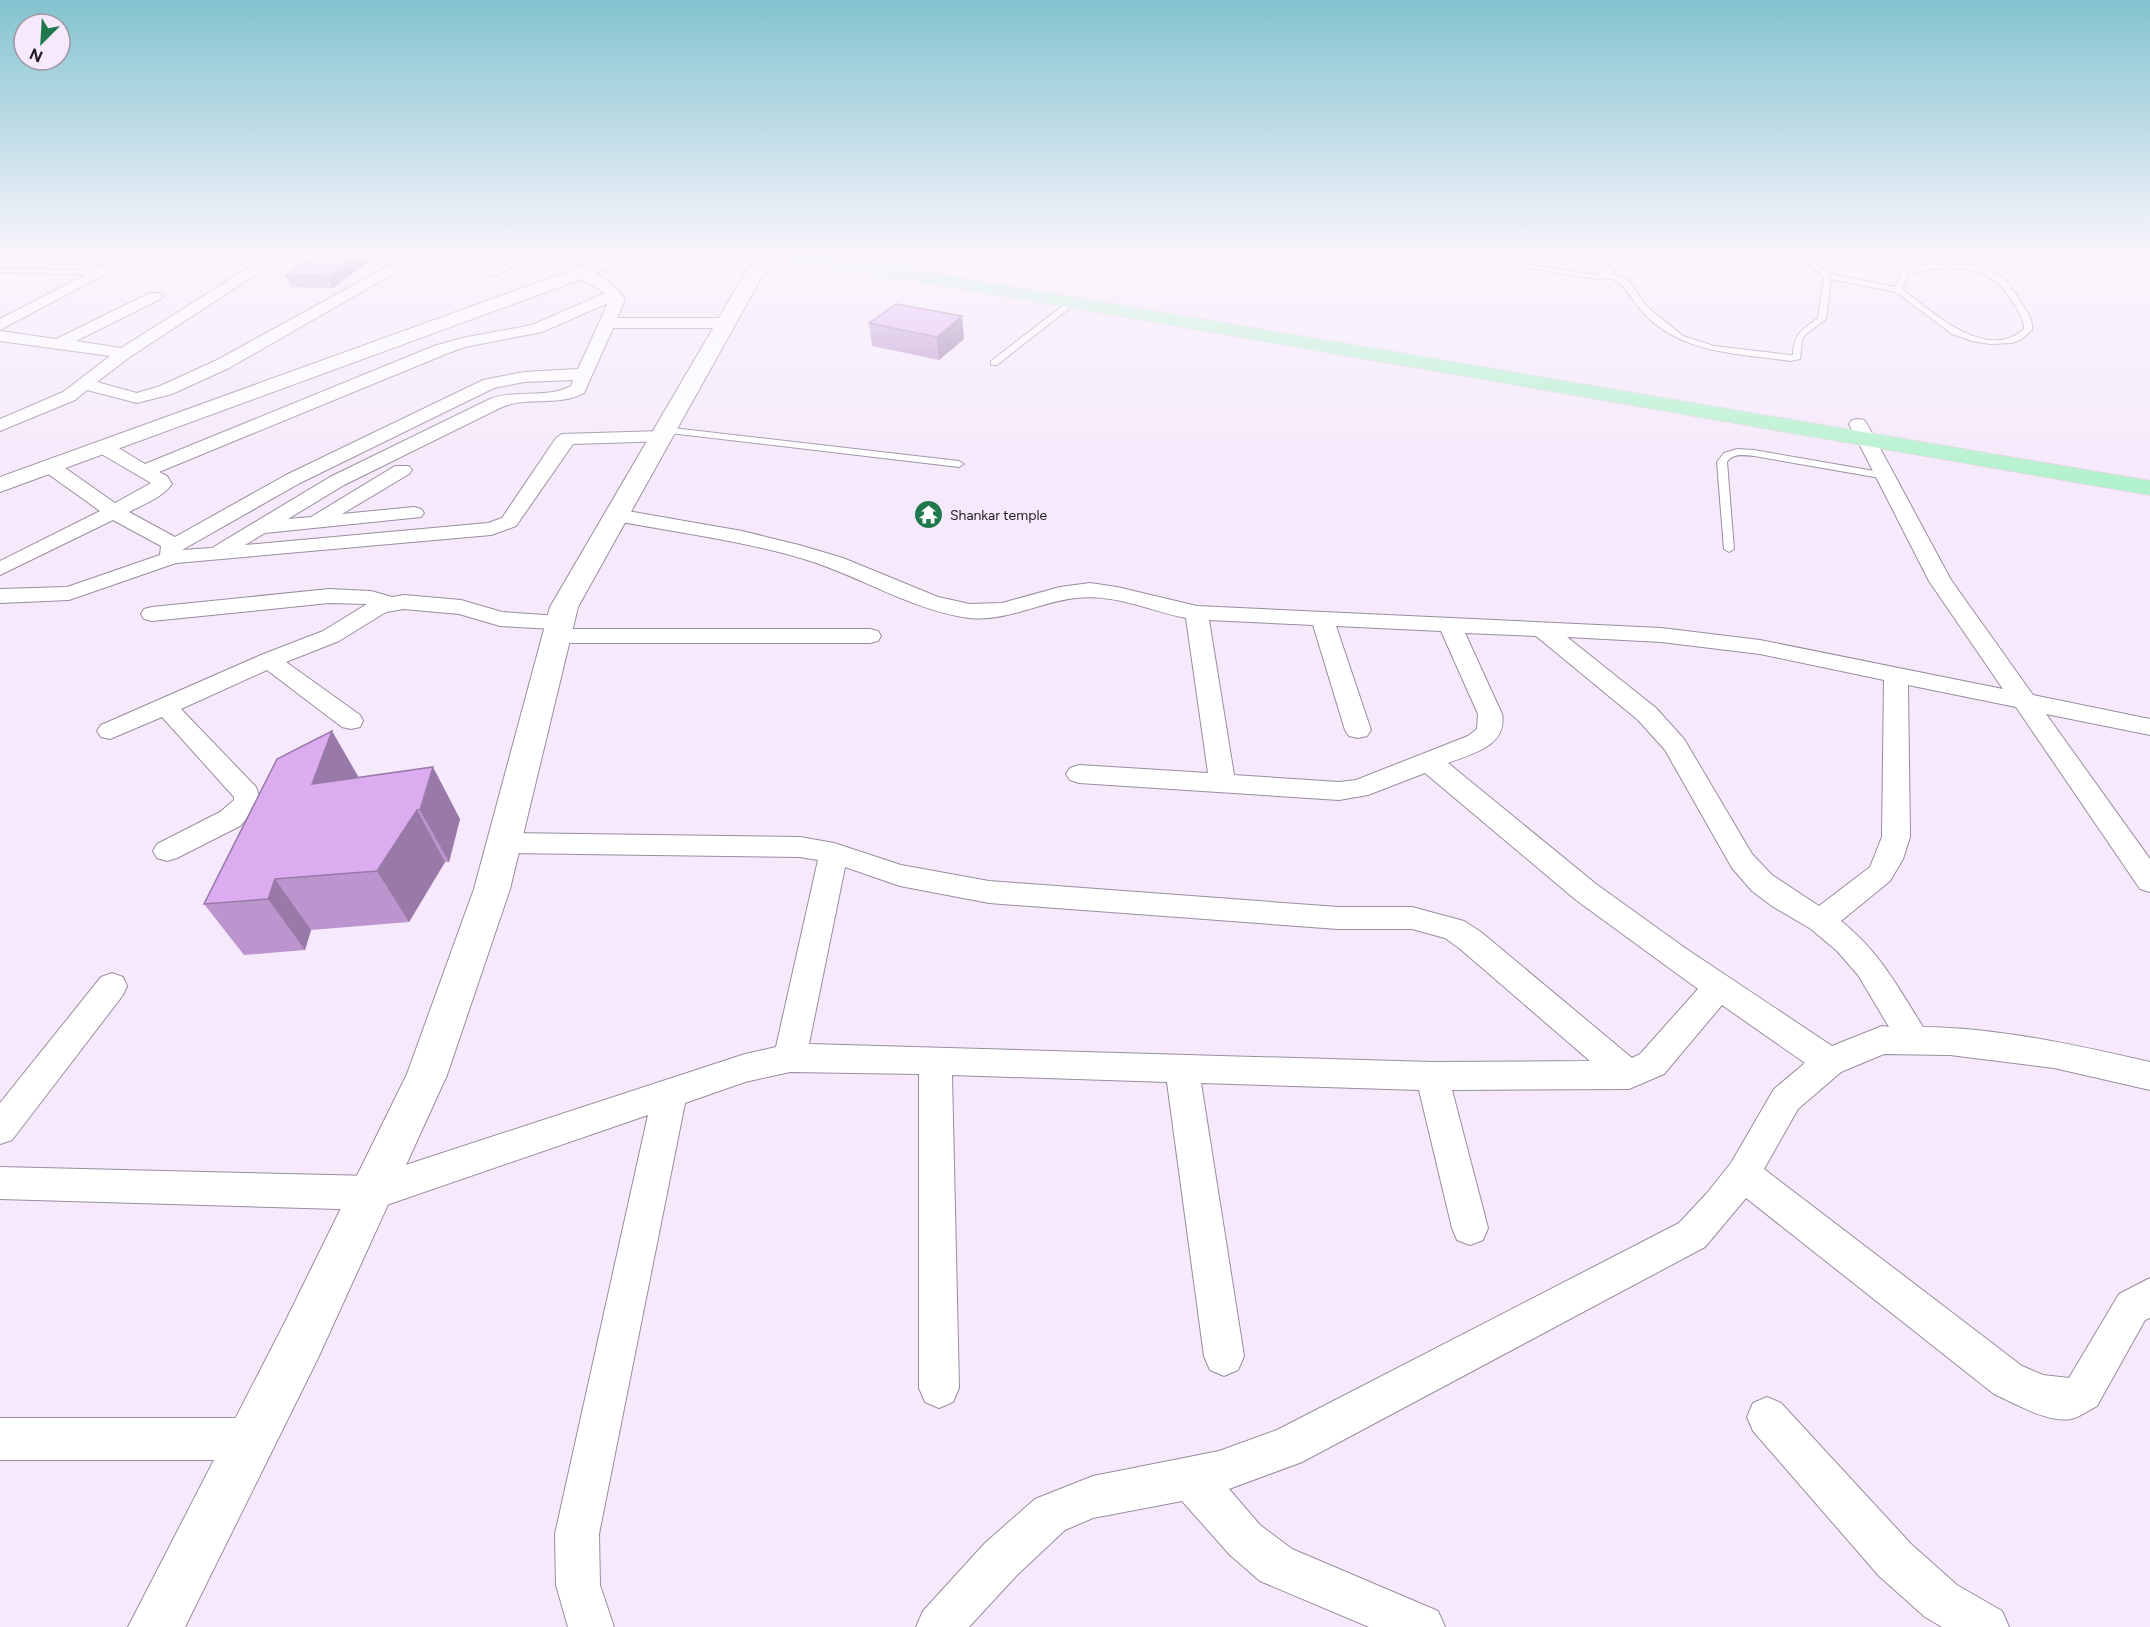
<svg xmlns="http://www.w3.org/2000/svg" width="2150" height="1627" font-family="Figtree,sans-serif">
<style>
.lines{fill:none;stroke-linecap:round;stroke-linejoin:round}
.service-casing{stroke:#998e9e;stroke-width:2}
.minor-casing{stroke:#998e9e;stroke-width:2}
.tertiary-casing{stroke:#998e9e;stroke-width:2}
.primary-casing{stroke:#dbdbdb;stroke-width:2}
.service{fill:#fff;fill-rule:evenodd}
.minor{fill:#fff;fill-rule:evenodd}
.tertiary{fill:#fff;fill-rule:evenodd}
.primary{fill:#b3f2ce;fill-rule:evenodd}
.wall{fill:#bc95ce}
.shaded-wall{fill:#9979a8}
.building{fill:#dbadf0;stroke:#9979a8;stroke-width:1.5}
.labels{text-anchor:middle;stroke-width:4.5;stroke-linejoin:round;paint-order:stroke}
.far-poi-label{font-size:14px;fill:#1f1b21;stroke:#f5e9fb;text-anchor:start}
</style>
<rect width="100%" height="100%" fill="#f5e9fb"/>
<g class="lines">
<defs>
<path id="service" d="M1196 251C1215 249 1233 254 1251 254 1260 255 1267 250 1276 251L1255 259Z
M1419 251H1434L1598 275 1608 269 1621 251H1627L1611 274 1629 281 1646 306 1683 336 1714 346 1790 355H1793C1794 333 1801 331 1818 318L1824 277 1793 251H1800L1830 274 1895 287 1903 270C1930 260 1979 260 2003 278 2010 284 2015 293 2020 301 2026 310 2033 318 2032 330L2022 339 2012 343 1990 344 1972 341 1952 334 1896 292 1831 279 1826 319 1805 335 1802 341 1800 359 1790 361C1736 353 1678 354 1640 309 1628 295 1620 273 1598 279ZM1939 268C1977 269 1993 270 2014 304 2019 312 2024 319 2024 329 1986 363 1933 312 1902 289L1909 273Z
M2045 251H2060L2150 263V267L2048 253Z
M0 268 97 271 101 273 97 275 0 272Z
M1069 301 1076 303 997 365H991V361Z
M664 427 959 461 964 464 959 467 661 432V428Z
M1737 449 1754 450 1886 473 1891 476 1886 479 1754 456C1743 455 1733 453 1727 462L1734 549 1729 552 1724 549 1717 462 1724 453Z"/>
<path id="minor" d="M131 251H148L0 330V319Z
M275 251H291L130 357 97 382 137 393 160 386 217 360 416 251H433L229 368 172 394 137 403 87 390 75 400 0 431V419L63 392 110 356 0 341V331L56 339 150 293H160L163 296 160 299 76 341 121 348Z
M518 251H534L499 275H489L487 272 489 269Z
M581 269C599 273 617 285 625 300L617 318H725L733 323 725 328H613L584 393C558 407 529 396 502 407L344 485 288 519 311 517 395 466H409L412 470 409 474 342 514 414 507 421 509 424 513 421 517 265 533 245 545 488 523 502 518 556 438 562 434 661 431 668 433 670 437 668 441 573 444 516 526 491 535 176 563 69 600 0 603V589L67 587 160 555 161 546 113 520 0 575V561L100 511 44 471 41 467 44 463H58L115 503 151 483 98 452 96 448 98 444H112L145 464 434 346 462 338 532 325 605 293 576 276 574 273 576 270ZM608 303 578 369 524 372 483 380 286 475 175 537 129 512C144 504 162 498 172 484L167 476 159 472 446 354 465 347 542 332ZM573 380 571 386C547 399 516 389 490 399L330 477 212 548 182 550 300 483 494 388 524 382Z
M1858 419 1864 420 1867 424 1951 580 2033 695 2150 719V735L2046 714 2150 859V892L2140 889 2016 707 1908 685 1910 837 1903 859 1890 881 1841 921C1879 951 1898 987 1923 1027 2000 1028 2075 1045 2150 1062V1090L2054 1068 1950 1055 1884 1054 1841 1072 1798 1109 1764 1169 2022 1366 2043 1375 2069 1378 2119 1294 2150 1278V1318L2145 1320 2097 1406C2089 1410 2080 1417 2071 1419 2048 1423 2014 1403 1994 1394L1746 1198 1705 1247 1302 1462 1229 1489 1260 1525 1292 1549 1438 1611 1445 1627H1369L1260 1581 1230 1555 1182 1501 1093 1518 1065 1530 1017 1575 969 1627H916L923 1611 985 1543 1035 1499 1093 1476 1219 1451 1277 1430 1679 1223 1707 1193 1731 1163 1774 1089 1805 1063 1722 1005 1664 1074 1629 1089 1452 1090 1488 1228 1483 1240 1470 1245 1457 1240 1452 1228 1419 1090 1201 1083 1244 1356 1238 1370 1224 1376 1210 1370 1204 1356 1167 1082 952 1075 959 1388 953 1402 939 1408 925 1402 919 1388V1074L790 1072 745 1082 685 1103 599 1534 600 1585 614 1627H568L556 1585 555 1534 648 1115 372 1210 0 1199V1167L372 1176 745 1054 776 1047 818 860 800 857 504 853 494 850 490 843 494 836 504 833 800 837 834 843 901 865 989 881 1338 907H1412L1464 921 1481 932 1632 1058 1640 1054 1698 989 1576 900 1425 773 1368 795 1339 800 1079 783 1070 780 1066 774 1070 768 1079 765 1208 773 1186 618C1150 611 1114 593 1076 598 1039 602 1007 622 969 618 911 610 862 577 807 560 745 541 680 533 616 521L609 519 606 515 609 511 616 509 742 531 799 545 843 558 938 597 970 604 1002 603 1060 587 1090 583 1117 587 1197 606 1661 628 1760 640 2003 689 1929 581 1849 424 1852 420ZM1209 620 1313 625 1345 730 1349 736 1358 738 1367 736 1371 730 1336 626 1441 631 1478 714 1477 729 1468 736 1356 780 1339 782 1234 775ZM1465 633 1536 636 1638 720 1665 750 1732 868 1752 891 1772 906 1811 929 1837 951 1858 975 1889 1027 1882 1026 1832 1046 1685 948 1596 884 1448 763C1471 754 1508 746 1502 714ZM1567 637 1661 642 1760 654 1884 680 1882 837 1870 867 1819 906 1772 875 1752 854 1684 739 1656 708ZM845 867 900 886 989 903 1338 929H1412L1445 938 1459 948 1590 1061 1432 1062 809 1044Z
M329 589 371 591 392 597 404 595 461 600 502 612 559 616 567 618 570 623 567 628 562 629H870L878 631 881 636 878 641 870 643H556L548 641 545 636 548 631 554 629 500 626 459 614 404 609 386 612 339 641 286 662 360 715 363 721 360 727 351 729 342 727 267 670 181 709 256 787 261 803 240 826 177 858 167 861 157 858 153 851 157 844 220 812 234 800V797L162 717 110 739 101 737 97 731 101 725 261 655 323 631 367 604 329 603 152 621 144 619 141 614 144 609 152 607Z
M112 973 123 977 127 986 123 995 12 1140 0 1144V1103L101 977Z
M1767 1397 1781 1403 1911 1544 1957 1585 2002 1611 2009 1627H1942L1925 1617 1879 1576 1753 1431 1747 1417 1753 1403Z
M0 1418H251L266 1424 272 1439 266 1454 251 1460H0Z"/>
<path id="tertiary" d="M618 251H641L638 255 587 277 0 492V477L575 269Z
M765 251H783L764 273 578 607 510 889 447 1075 319 1356 185 1627H128L285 1322 407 1074 474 889 550 607 747 270Z"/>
<path id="primary" d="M717 251H784L895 267 2150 481V495L895 277 771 259 726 256 720 255Z"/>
</defs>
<use href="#service" class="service-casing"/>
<use href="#minor" class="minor-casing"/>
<use href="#tertiary" class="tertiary-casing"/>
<use href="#primary" class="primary-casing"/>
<use href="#service" class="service"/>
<use href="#minor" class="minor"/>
<use href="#tertiary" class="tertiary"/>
<use href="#primary" class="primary"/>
</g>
<path class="wall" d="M323 251H378L379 254 333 288 291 287 286 275Z
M962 316 964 339 939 360 872 346 869 323Z
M359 777 460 819 449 862H445L409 922 311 930 305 950 244 955 204 904Z"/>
<path class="shaded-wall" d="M363 251H378L379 254 333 288 328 276Z
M962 316 964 339 939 360 937 337Z
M332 731 362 783 312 784Z
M433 767 460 819 449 862 420 810Z
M417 810 445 862 409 922 377 871Z
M275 879 311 930 305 950 268 899Z"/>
<path class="building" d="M323 251H363L328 276 286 275Z
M896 304 962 316 937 337 869 323Z
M332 731 312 784 433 767 420 810H417L377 871 275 879 268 899 204 904 277 759Z"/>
<linearGradient id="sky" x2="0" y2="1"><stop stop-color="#82c3cf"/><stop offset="0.53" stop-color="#faf5fd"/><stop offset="1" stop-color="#faf5fd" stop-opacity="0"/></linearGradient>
<rect width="2150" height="478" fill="url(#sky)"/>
<defs>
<symbol id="temple-disc" viewBox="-11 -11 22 22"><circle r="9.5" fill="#1f794d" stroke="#f5e9fb"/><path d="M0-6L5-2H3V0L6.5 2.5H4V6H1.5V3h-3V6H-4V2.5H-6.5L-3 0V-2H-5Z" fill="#fff"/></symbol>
</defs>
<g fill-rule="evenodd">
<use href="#temple-disc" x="912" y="498" width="33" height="33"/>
</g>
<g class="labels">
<g class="far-poi-label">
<text x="950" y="520">Shankar temple</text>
</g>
</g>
<g transform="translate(42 42) rotate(204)"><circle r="28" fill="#f5e9fb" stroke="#9f97a4" stroke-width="1.5"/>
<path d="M0-4.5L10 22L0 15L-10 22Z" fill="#1f794d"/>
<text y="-9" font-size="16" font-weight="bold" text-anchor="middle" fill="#1f1b21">N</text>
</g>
</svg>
